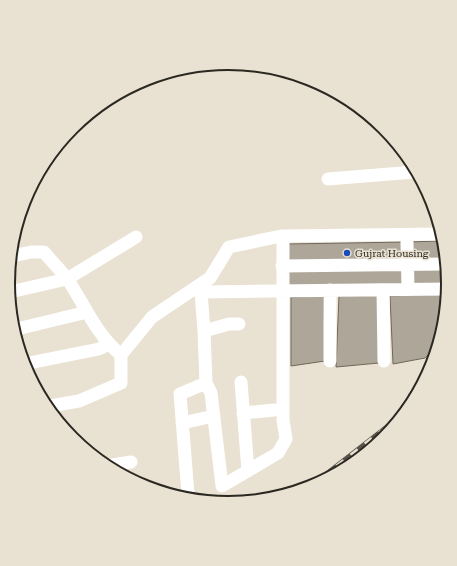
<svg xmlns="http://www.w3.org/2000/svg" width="457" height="566" font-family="'Roboto Serif',serif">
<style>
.building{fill:#aea698;stroke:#70695b}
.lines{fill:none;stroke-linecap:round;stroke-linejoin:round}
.minor{stroke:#fff;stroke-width:13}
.rail-casing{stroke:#59554c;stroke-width:4.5}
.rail{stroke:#e9e1d1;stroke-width:3;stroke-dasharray:9;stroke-linecap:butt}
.poi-dot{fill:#1b4db9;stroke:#e9e1d1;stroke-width:1.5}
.labels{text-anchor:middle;stroke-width:3;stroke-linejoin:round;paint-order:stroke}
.poi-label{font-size:10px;fill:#2b2822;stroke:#e9e1d1;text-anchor:start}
.rim{fill:none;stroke:#2b2822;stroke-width:2}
</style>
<rect width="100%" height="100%" fill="#e9e1d1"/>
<path class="building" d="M441 241 445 264 411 265 407 242Z
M407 242V262L287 264V244Z
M446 269 449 283 412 289V270Z
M403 270V289L285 286 286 271Z
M383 294 379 363 336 367 339 296Z
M447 294 436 348 425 358 393 364 390 296Z
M324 296 325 361 291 366V297Z"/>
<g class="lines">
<path class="minor" d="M328 179 414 172
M407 242 408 289
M13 256 31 252H44C51 261 61 270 68 280 86 307 95 333 121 355
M282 266 445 264
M202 285 201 292 204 331
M383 290 384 361
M10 292 67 279 136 237
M201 292 448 289
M17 329 87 312
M330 361V290
M24 364 99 349 109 344
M241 382 248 471
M206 383 204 331 229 324H239
M50 406 79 401 121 383V355L152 317 210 278 229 247 281 236 439 234
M243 413 274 410
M182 423 214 416
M112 465 131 462
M186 495 188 494 180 394 206 383 211 393 222 486 278 453 286 439 283 420V241L281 236"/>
<defs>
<path id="rail" d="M308 488 398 418"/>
</defs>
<use href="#rail" class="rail-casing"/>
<use href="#rail" class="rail"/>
</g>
<circle class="poi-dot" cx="347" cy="253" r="4"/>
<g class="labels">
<g class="poi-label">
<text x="355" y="257">Gujrat Housing</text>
</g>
</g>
<path d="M0 0H457V566H0ZM15 283a213 213 0 1 1 426 0a213 213 0 1 1-426 0Z" fill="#e9e1d1" fill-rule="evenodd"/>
<path class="rim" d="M15 283a213 213 0 1 1 426 0a213 213 0 1 1-426 0Z"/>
</svg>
